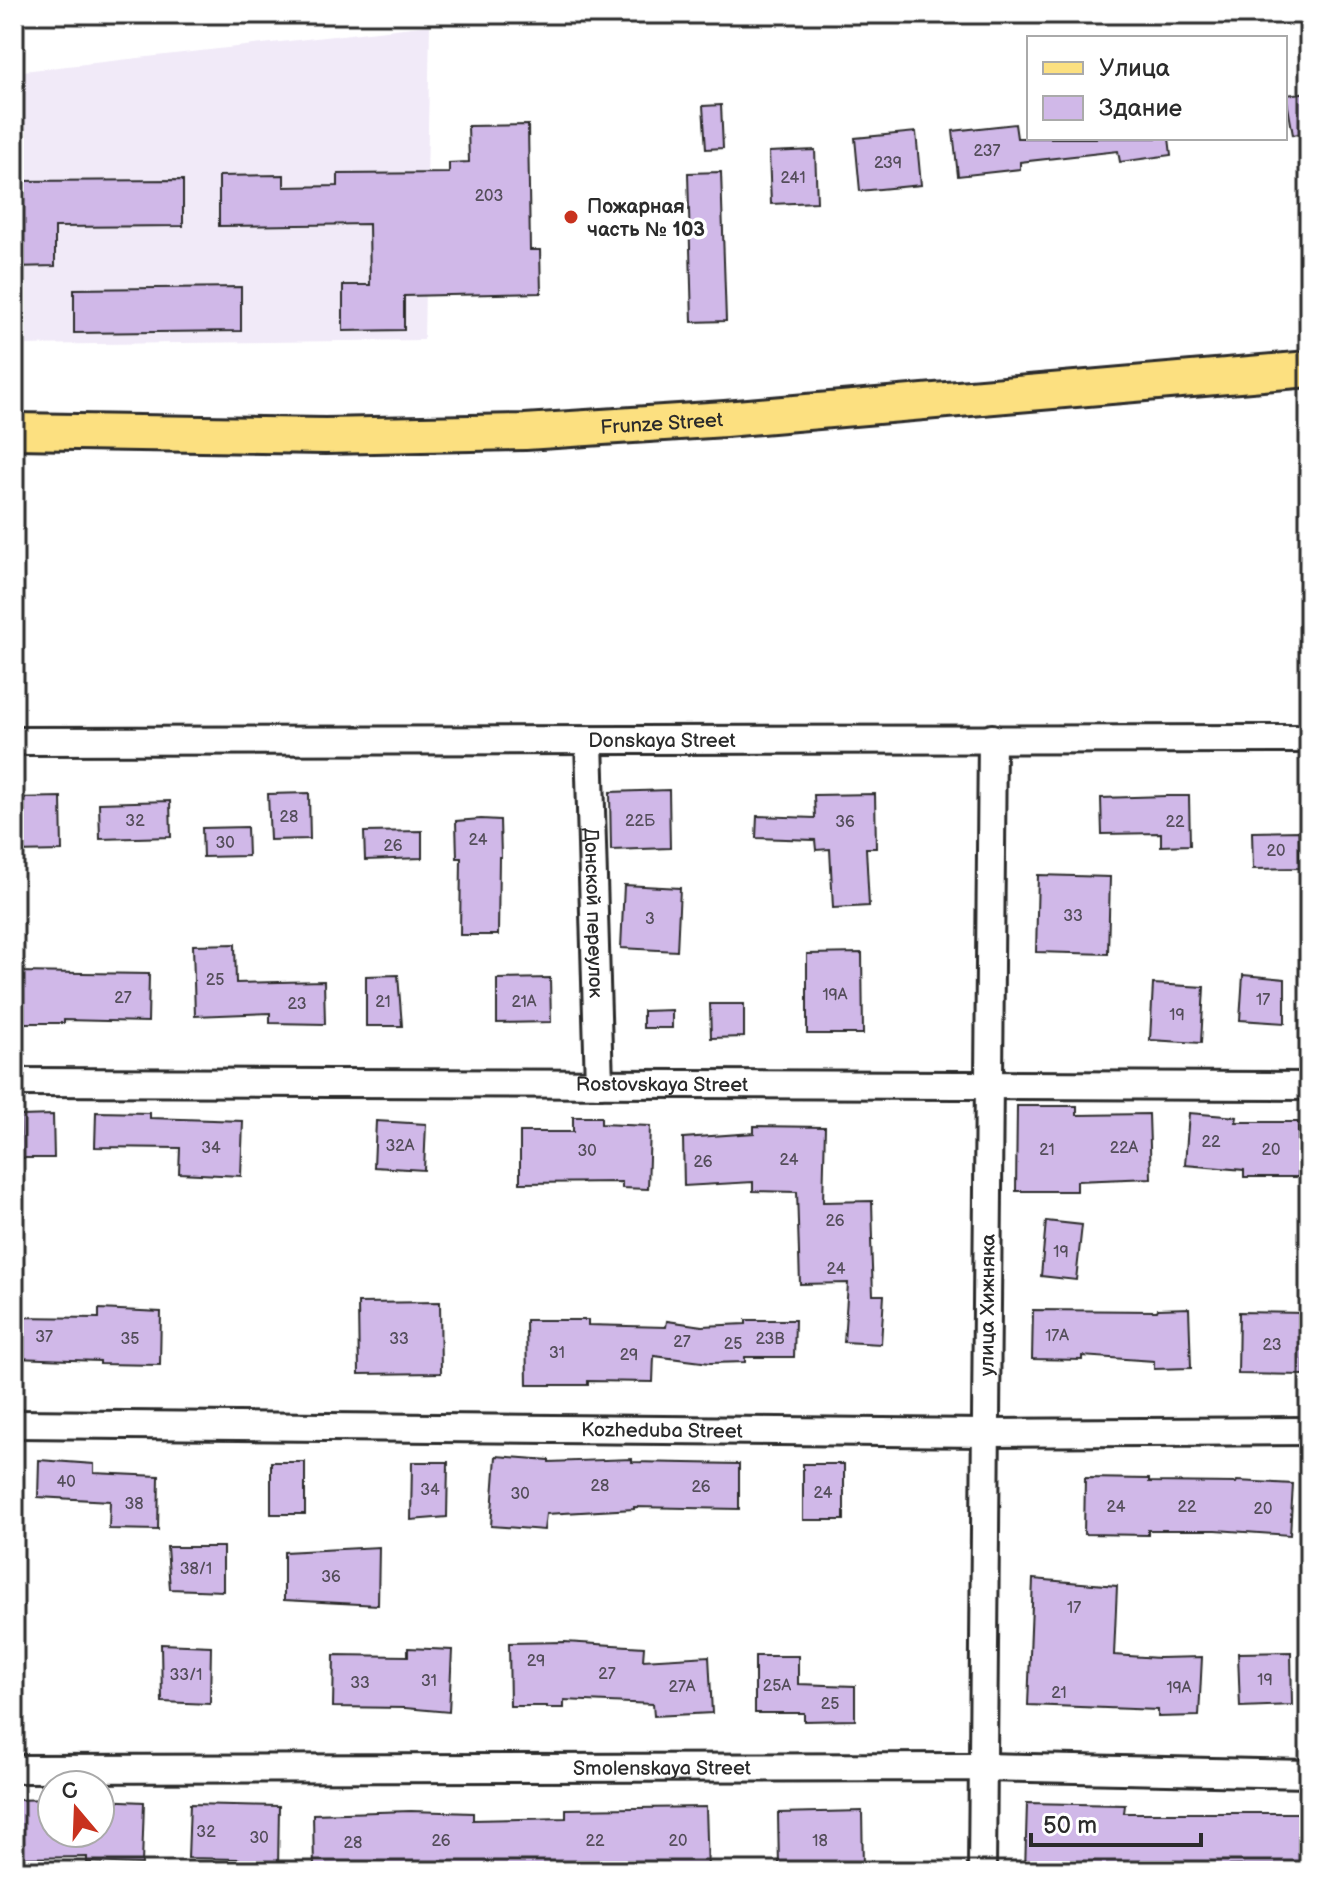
<svg xmlns="http://www.w3.org/2000/svg" width="1323" height="1885" font-family="'Balsamiq Sans',sans-serif">
<style>
.built{fill:#f1eaf8}
.building{fill:#d0b8e8;stroke:#2b2b2b;stroke-width:2}
.lines{fill:none;stroke-linecap:round;stroke-linejoin:round}
.minor-casing{stroke:#2b2b2b;stroke-width:32}
.major-casing{stroke:#2b2b2b;stroke-width:40}
.minor{stroke:#fff;stroke-width:26}
.major{stroke:#fce080;stroke-width:34}
.poi-dot{fill:#c8321e;stroke:#fff;stroke-width:3}
.labels{text-anchor:middle;stroke-width:7;stroke-linejoin:round;paint-order:stroke}
.number-label{font-size:16px;fill:#544e5a}
.poi-label{font-size:20px;font-weight:bold;fill:#2b2b2b;stroke:#fff;text-anchor:start}
.street-label{font-size:20px;fill:#2b2b2b;stroke:#fff}
</style>
<rect width="100%" height="100%" fill="#fff"/>
<filter id="ink" filterUnits="userSpaceOnUse"><feTurbulence type="fractalNoise" baseFrequency=".0125" numOctaves="2"/><feDisplacementMap in="SourceGraphic" scale="16" xChannelSelector="R" yChannelSelector="G"/><feConvolveMatrix kernelMatrix="1 2 1 2 8 2 1 2 1" color-interpolation-filters="sRGB"/></filter>
<g filter="url(#ink)">
<path class="built" d="M430 25 424 340 14 345V72Z"/>
<path class="building" d="M1309 92V132L1293 135 1286 95Z
M721 105 723 148 706 149 703 106Z
M1015 124 1017 138H1169L1171 155 1120 162 1118 151 1020 162V169L958 176 953 131Z
M528 125 530 250H540L541 293 404 296V330L343 331V285H370L369 224 219 226V176L284 175V187L338 186V174L449 173V163L469 162 468 126Z
M916 132 921 185 860 191 855 138Z
M815 150 817 202 771 204 769 152Z
M721 172 726 321 692 322 688 173Z
M183 180V226L55 227V266L14 267V181Z
M241 287V331L74 333V289Z
M669 790 670 848 611 850 610 792Z
M309 793 310 839 270 840 268 794Z
M875 794 876 848H866L869 906 833 908 830 849 816 850 815 840 756 838 757 816 815 818 814 795Z
M1167 796H1189L1190 845 1161 846V833L1102 834 1101 798Z
M61 797 62 851 15 852 14 798Z
M170 801 171 837 100 839 99 803Z
M481 819 500 820 501 857H499L498 935H460L461 858H457L456 821Z
M247 827 248 856 203 857 202 828Z
M422 831V858L365 860 364 832Z
M1299 831 1300 868 1253 869 1252 832Z
M1038 875 1110 877 1108 954 1036 952Z
M624 885 680 888 677 951 621 948Z
M235 944 236 983 324 981 325 1024 270 1023V1013L195 1016 193 945Z
M862 953 863 1034H807V954Z
M16 972 149 974 148 1022 64 1020V1023H15Z
M398 975 402 1026H366V976Z
M1243 975 1285 979V1023L1240 1020Z
M550 978 551 1022 497 1023V979Z
M1153 984 1204 987 1201 1043 1150 1040Z
M710 1004H744V1037L711 1038Z
M672 1010V1028H643V1011Z
M1017 1106H1077V1115L1149 1114 1151 1178 1077 1181V1191H1016Z
M96 1112 150 1113V1118L243 1121 241 1176 179 1173 180 1148 95 1147Z
M1189 1113 1237 1117 1236 1122H1298V1177H1244V1170L1185 1165Z
M53 1115 54 1158H21L20 1116Z
M573 1117H601V1124L650 1126 648 1189 622 1188V1182L520 1183V1132H573Z
M376 1121 426 1124 424 1170 374 1167Z
M754 1126 825 1127 823 1202 872 1201 873 1239H871L873 1295H884L881 1344 844 1342 848 1283 800 1284 797 1192 753 1191V1182L684 1186 683 1138 754 1133Z
M1046 1221 1082 1225 1076 1280 1041 1276Z
M440 1302 441 1373 359 1374 358 1303Z
M1189 1308 1191 1368 1154 1369V1361L1082 1356V1360L1032 1359 1033 1310 1157 1311 1158 1309Z
M99 1309 161 1312 160 1365 100 1364V1361L14 1358 16 1317 99 1318Z
M1239 1312 1305 1313 1304 1375 1238 1374Z
M526 1320H588V1325L666 1327 667 1321 702 1326 746 1324V1320H795L794 1357H745V1362L710 1363 654 1356 653 1382 588 1381V1385H527Z
M496 1456 549 1460V1462L632 1459V1462L739 1464V1509L634 1507V1509L546 1514 544 1530 491 1526Z
M39 1460 94 1464V1473L159 1476 158 1530 109 1529 110 1501 38 1497Z
M271 1462H305V1514H271Z
M412 1462H448L447 1517 411 1520Z
M803 1464H844V1520H803Z
M1085 1478 1149 1479V1482L1236 1483 1237 1481 1293 1484 1290 1535 1216 1530H1148V1535L1084 1534Z
M167 1547H223V1591L170 1589Z
M379 1547 378 1605 284 1600V1552Z
M1033 1579 1117 1586 1114 1655 1159 1658 1202 1657 1199 1716 1158 1717V1710L1028 1705Z
M565 1642 644 1647 643 1660 709 1656 712 1713 654 1716 653 1704 564 1700V1708H547V1706H510L509 1643Z
M161 1644 211 1646 210 1704 162 1702Z
M408 1648 452 1650 449 1712 405 1708 333 1707 334 1655 408 1656Z
M1291 1652 1292 1705 1240 1707 1238 1653Z
M755 1656H798V1684L855 1686V1720L804 1721V1713H755Z
M52 1799V1833H100V1800L144 1802 142 1864 87 1862V1857L14 1858V1800Z
M1027 1803 1125 1805 1124 1813H1306L1307 1865 1224 1866V1871H1025Z
M190 1804 279 1806 278 1869 239 1868V1859L188 1858Z
M706 1807 708 1871H490V1869L392 1865V1871H314L313 1814 411 1811 473 1813V1820L566 1818V1809Z
M862 1811 863 1867 779 1868 778 1813Z"/>
<g class="lines">
<defs>
<g id="minor">
<path id="s1" d="M14 741 1309 739"/>
<path id="s2" d="M589 741 599 1084"/>
<path id="s3" d="M14 1082 1309 1086"/>
<path id="s4" d="M14 1424 986 1433 1309 1431"/>
<path id="s5" d="M14 1769 983 1767 1309 1774"/>
<path id="s6" d="M982 1871 992 738"/>
</g>
<g id="major">
<path id="s7" d="M14 431 325 436 525 432 725 419 1309 369"/>
</g>
</defs>
<use href="#minor" class="minor-casing"/>
<use href="#major" class="major-casing"/>
<use href="#minor" class="minor"/>
<use href="#major" class="major"/>
</g>
</g>
<circle class="poi-dot" cx="571" cy="217" r="8"/>
<g class="labels">
<g class="number-label">
<text x="987" y="156">237</text>
<text x="888" y="168">239</text>
<text x="793" y="183">241</text>
<text x="489" y="201">203</text>
<text x="289" y="822">28</text>
<text x="135" y="826">32</text>
<text x="640" y="826">22Б</text>
<text x="845" y="827">36</text>
<text x="1175" y="827">22</text>
<text x="478" y="845">24</text>
<text x="225" y="848">30</text>
<text x="393" y="851">26</text>
<text x="1276" y="856">20</text>
<text x="1073" y="921">33</text>
<text x="650" y="924">3</text>
<text x="215" y="985">25</text>
<text x="835" y="1000">19А</text>
<text x="123" y="1003">27</text>
<text x="1263" y="1005">17</text>
<text x="383" y="1007">21</text>
<text x="524" y="1007">21А</text>
<text x="297" y="1009">23</text>
<text x="1177" y="1020">19</text>
<text x="1211" y="1147">22</text>
<text x="400" y="1151">32А</text>
<text x="211" y="1153">34</text>
<text x="1124" y="1153">22А</text>
<text x="1047" y="1155">21</text>
<text x="1271" y="1155">20</text>
<text x="587" y="1156">30</text>
<text x="789" y="1165">24</text>
<text x="703" y="1167">26</text>
<text x="835" y="1226">26</text>
<text x="1061" y="1257">19</text>
<text x="836" y="1274">24</text>
<text x="1057" y="1341">17А</text>
<text x="44" y="1342">37</text>
<text x="130" y="1344">35</text>
<text x="399" y="1344">33</text>
<text x="770" y="1344">23В</text>
<text x="682" y="1347">27</text>
<text x="733" y="1349">25</text>
<text x="1272" y="1350">23</text>
<text x="557" y="1358">31</text>
<text x="629" y="1360">29</text>
<text x="66" y="1487">40</text>
<text x="600" y="1491">28</text>
<text x="701" y="1492">26</text>
<text x="430" y="1495">34</text>
<text x="823" y="1498">24</text>
<text x="520" y="1499">30</text>
<text x="134" y="1509">38</text>
<text x="1116" y="1512">24</text>
<text x="1187" y="1512">22</text>
<text x="1263" y="1514">20</text>
<text x="196" y="1574">38/1</text>
<text x="331" y="1582">36</text>
<text x="1074" y="1613">17</text>
<text x="536" y="1666">29</text>
<text x="607" y="1679">27</text>
<text x="186" y="1680">33/1</text>
<text x="1265" y="1685">19</text>
<text x="429" y="1686">31</text>
<text x="360" y="1688">33</text>
<text x="777" y="1691">25А</text>
<text x="682" y="1692">27А</text>
<text x="1179" y="1693">19А</text>
<text x="1059" y="1698">21</text>
<text x="830" y="1709">25</text>
<text x="206" y="1837">32</text>
<text x="259" y="1843">30</text>
<text x="441" y="1846">26</text>
<text x="595" y="1846">22</text>
<text x="678" y="1846">20</text>
<text x="820" y="1846">18</text>
<text x="353" y="1848">28</text>
</g>
<g class="poi-label">
<text x="587" y="213">Пожарная<tspan x="587" dy="23">часть № 103</tspan></text>
</g>
<g class="street-label">
<text dy="7" stroke="none"><textPath href="#s7" startOffset="648">Frunze Street</textPath></text>
<text dy="7" stroke="none"><textPath href="#s1" startOffset="648">Donskaya Street</textPath></text>
<text dy="7" stroke="none"><textPath href="#s2" startOffset="172">Донской переулок</textPath></text>
<text dy="7" stroke="none"><textPath href="#s3" startOffset="648">Rostovskaya Street</textPath></text>
<text dy="7" stroke="none"><textPath href="#s6" startOffset="566">улица Хижняка</textPath></text>
<text dy="7" stroke="none"><textPath href="#s4" startOffset="648">Kozheduba Street</textPath></text>
<text dy="7" stroke="none"><textPath href="#s5" startOffset="648">Smolenskaya Street</textPath></text>
</g>
</g>
<rect width="1323" height="1885" fill="none" stroke="#fff" stroke-width="48"/>
<rect x="24" y="24" width="1275" height="1837" fill="none" stroke="#2b2b2b" stroke-width="3" filter="url(#ink)"/>
<rect x="1027" y="36" width="260" height="104" fill="#ffffff" stroke="#aaaaaa" stroke-width="2"/>
<rect x="1043" y="62" width="40" height="12" fill="#fce080" stroke="#aaaaaa" stroke-width="2"/>
<text x="1099" y="76" font-size="24" fill="#2b2b2b">Улица</text>
<rect x="1043" y="96" width="40" height="24" fill="#d0b8e8" stroke="#aaaaaa" stroke-width="2"/>
<text x="1099" y="116" font-size="24" fill="#2b2b2b">Здание</text>
<g transform="translate(76 1809) rotate(341)"><circle r="38" fill="#ffffff" stroke="#aaaaaa" stroke-width="2"/>
<path d="M0-6L14 30L0 20L-14 30Z" fill="#c8321e"/>
<text y="-12" font-size="22" font-weight="bold" text-anchor="middle" fill="#2b2b2b">С</text>
</g>
<path d="M1031 1833v12h170v-12" fill="none" stroke="#2b2b2b" stroke-width="4"/>
<text x="1043" y="1833" font-size="24" fill="#2b2b2b" stroke="#ffffff" stroke-width="6" paint-order="stroke">50 m</text>
</svg>
